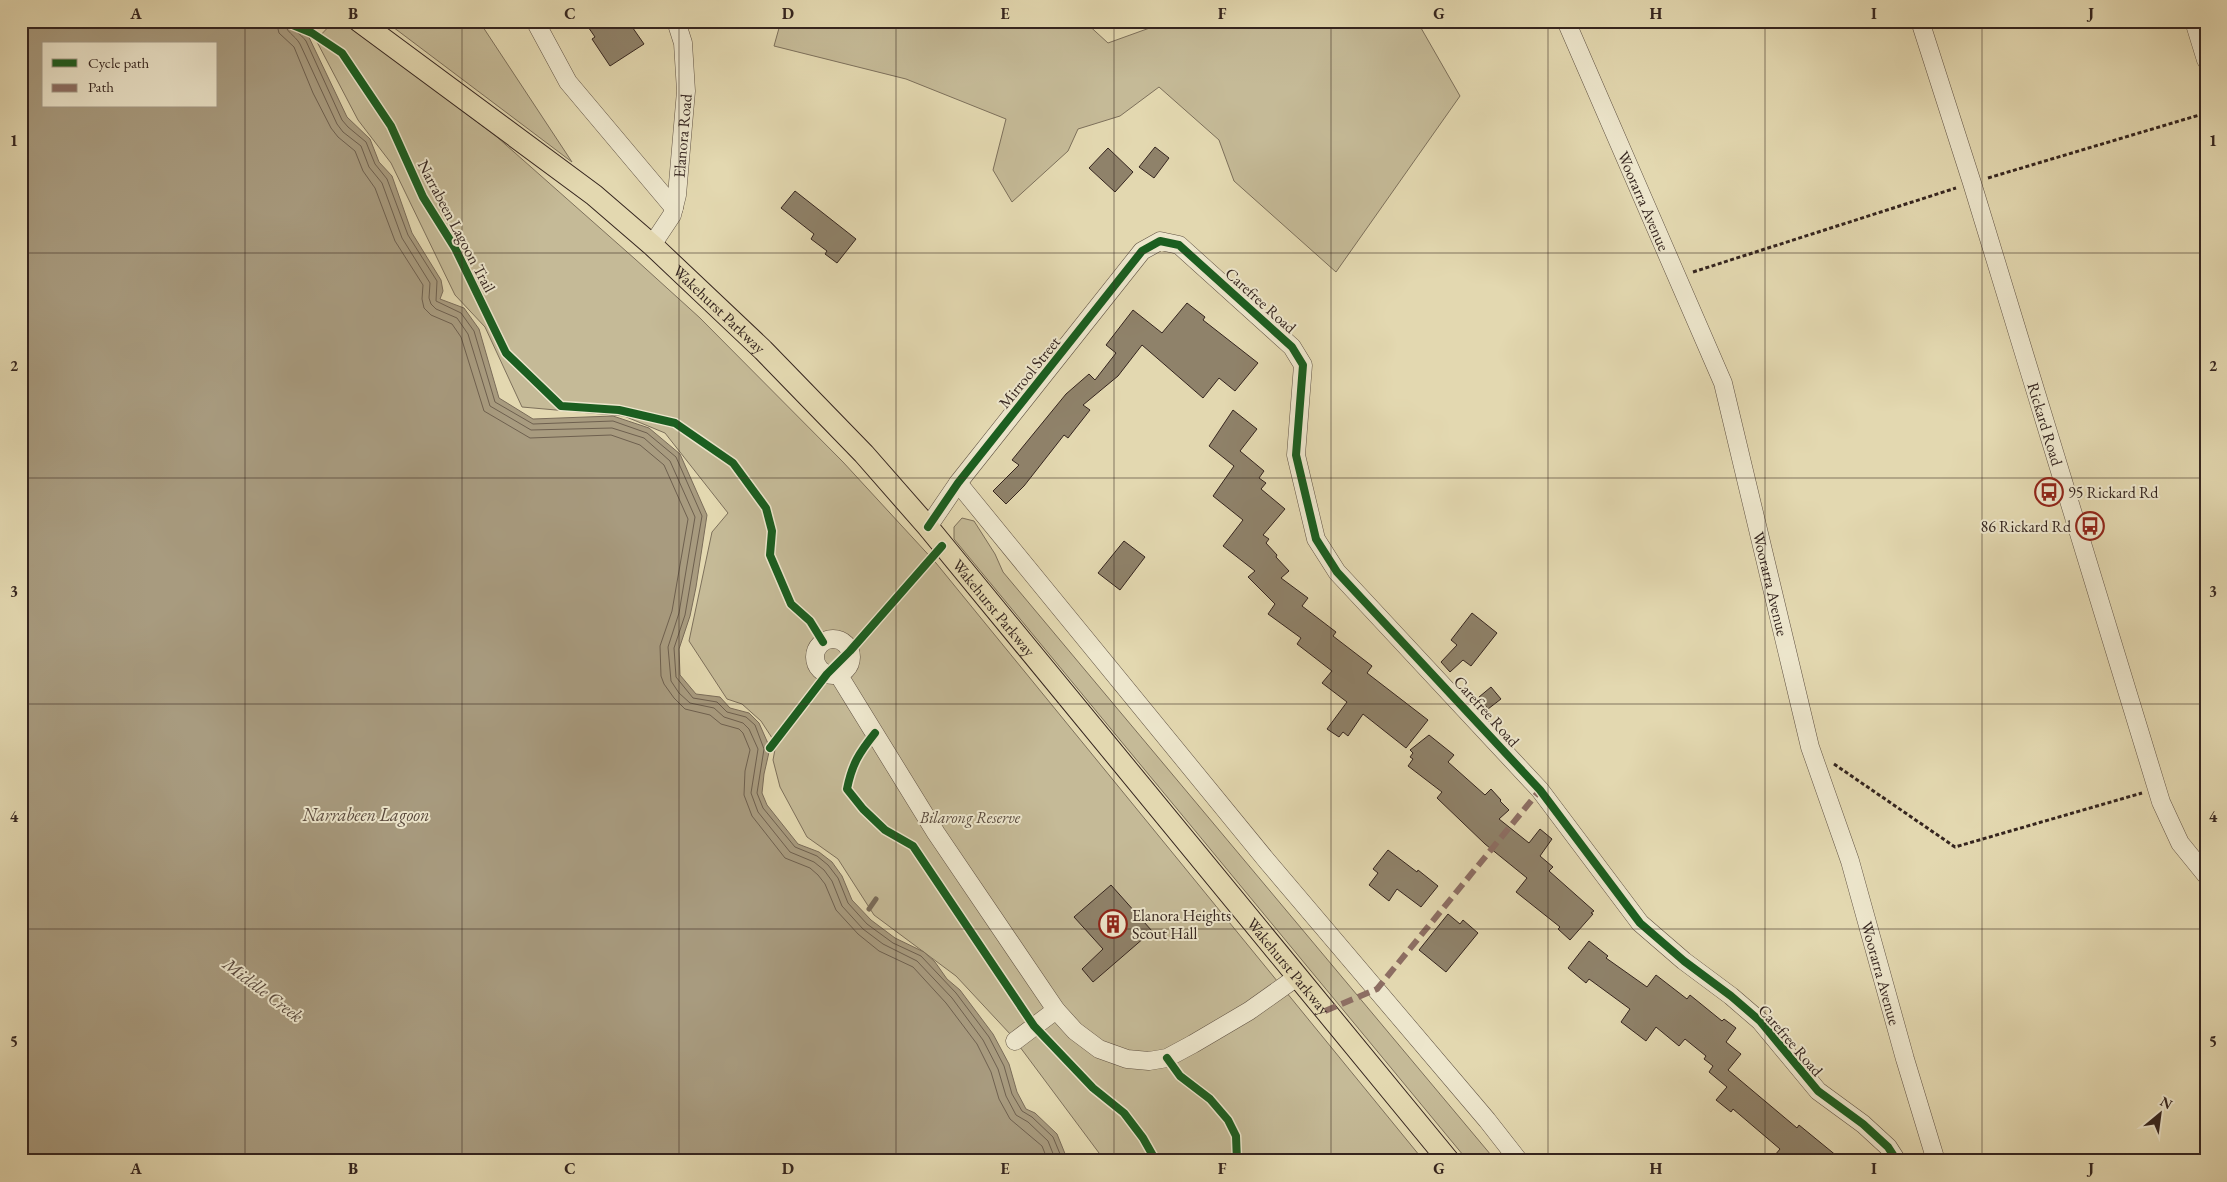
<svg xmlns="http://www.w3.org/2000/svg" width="2227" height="1182" font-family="'EB Garamond',serif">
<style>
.green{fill:#c5ba97;stroke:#7d705b}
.water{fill:#a89b7f;stroke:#7a6c59;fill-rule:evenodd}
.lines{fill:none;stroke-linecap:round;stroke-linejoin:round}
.shore{stroke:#6e604f;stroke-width:1}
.stream{stroke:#7a6c59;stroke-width:5}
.building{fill:#8f826a;stroke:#35251f}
.minor-casing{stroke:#605243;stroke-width:19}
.major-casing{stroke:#35251f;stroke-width:23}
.path{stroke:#35251f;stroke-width:3;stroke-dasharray:4 2.5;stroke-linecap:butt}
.minor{stroke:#ede6cc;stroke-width:18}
.major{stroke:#e3d8b0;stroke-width:21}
.quiet{stroke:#8d6e63;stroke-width:6;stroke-dasharray:12 6;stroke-linecap:butt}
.cycleway-casing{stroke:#ede6cc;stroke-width:11}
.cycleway{stroke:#1b5e20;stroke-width:8}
.grid{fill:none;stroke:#35251f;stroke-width:1;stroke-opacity:0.55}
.labels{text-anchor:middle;stroke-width:4;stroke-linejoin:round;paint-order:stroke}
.street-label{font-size:16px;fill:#35251f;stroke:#ede6cc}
.poi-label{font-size:16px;fill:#35251f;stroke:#ede6cc;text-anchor:start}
.park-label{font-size:16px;font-style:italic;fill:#594a3d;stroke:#ede6cc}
.water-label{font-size:18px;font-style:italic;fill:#58483c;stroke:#ede6cc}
.neatline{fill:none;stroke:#35251f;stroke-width:2}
.grid-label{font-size:16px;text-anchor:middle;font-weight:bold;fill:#35251f}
</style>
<rect width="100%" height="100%" fill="#e3d8b0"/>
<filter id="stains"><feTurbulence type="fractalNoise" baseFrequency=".004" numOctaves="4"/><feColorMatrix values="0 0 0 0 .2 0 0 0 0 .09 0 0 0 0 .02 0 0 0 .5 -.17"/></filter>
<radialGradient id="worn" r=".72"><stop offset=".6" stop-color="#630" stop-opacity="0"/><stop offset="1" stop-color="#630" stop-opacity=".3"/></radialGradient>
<path class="green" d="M334 21H344L497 137 635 259 700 318 843 462 936 563 1424 1161H1105L1011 1035 956 976 874 915 838 859 807 837 780 787 773 760 776 744 761 721 742 704 727 699 689 641 712 532 728 513 665 433 624 416 522 407 485 327 455 295 391 163 358 120 316 40Z
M385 21H479L572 162Z
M781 21H1084L1108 43 1169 21H1417L1460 96 1336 272 1234 181 1219 140 1159 87 1120 116 1078 129 1068 151 1012 202 993 170 1006 119 906 79 774 46Z
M962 518 974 521 995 554 1003 572 1496 1161H1468L954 539V527Z"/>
<path class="water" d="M21 21H291L306 31 347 117 370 139 379 162 392 176 412 233 441 280 443 291 440 299 464 308 479 329 499 398 533 419 613 416 649 428 680 454 707 515 696 587 690 616 679 649 680 675 696 694 720 697 730 708 749 713 759 723 770 748 764 774 762 793 767 805 798 844 819 852 832 862 842 876 852 900 871 920 895 938 924 952 935 962 947 979 960 990 993 1034 1009 1064 1017 1092 1026 1109 1035 1113 1057 1134 1068 1161H21ZM44 44H216V106H44Z"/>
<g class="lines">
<path class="shore" d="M276 21 279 33 294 47 313 93 331 128 338 137 355 151 363 171 375 188 395 241 423 285 422 299 424 308 431 315 452 324 461 337 484 411 530 438 611 435 640 445 664 465 688 519 672 611 660 646 661 676 664 684 674 698 685 709 710 715 721 724 739 729 743 733 750 750 745 771 744 795 752 816 785 858 810 868 818 875 825 884 836 910 858 934 879 951 913 967 946 1003 977 1044 991 1072 999 1099 1010 1119 1042 1146 1048 1161
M284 21C285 32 295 35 300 44L337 124 343 132 361 146 369 167 382 183 402 238 430 283 429 298 431 304 436 309 457 318 468 334 490 406 531 430 612 428 644 438 670 461 695 517 679 613 668 647 671 681 679 693 690 703 714 708 724 717 743 723 749 729 758 749 751 793 758 812 790 852 814 862 824 870 832 881 842 906 863 929 883 944 917 961 952 998 983 1040 998 1069 1006 1096 1016 1115 1028 1122 1048 1141 1056 1161
M290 21C291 29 301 34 306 41L342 120 348 127 366 142 375 164 387 179 408 235 437 281 436 301 461 313 474 331 495 402 533 424 613 421 647 433 676 457 702 516 685 615 674 648 676 677 693 698 717 702 727 712 746 717 755 725 764 749 757 793 763 808 795 847 817 856 828 865 838 878 848 903 867 924 893 943 921 956 956 993 989 1037 1004 1066 1012 1094 1022 1111 1032 1117 1053 1137 1063 1161"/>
<path class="stream" d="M869 909 876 899"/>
</g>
<path class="building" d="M584 21H628L644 44 610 66 592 39 595 37Z
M1155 147 1169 158 1154 178 1139 167Z
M1108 148 1133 172 1115 192 1089 168Z
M795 191 856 239 837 263 825 254 827 251 811 239 814 234 781 208Z
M1187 303 1205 317 1203 320 1258 363 1235 391 1219 378 1203 398 1142 345 1118 376 1083 405 1090 410 1068 438 1064 435 1024 486 1006 504 993 491 1019 465 1012 460 1066 394 1089 374 1095 380 1116 353 1106 345 1133 310 1162 333Z
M1233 410 1257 429 1240 451 1264 471 1259 478 1266 483 1261 489 1285 509 1263 535 1269 539 1266 543 1277 555 1276 557 1289 571 1281 578 1308 598 1302 606 1336 632 1333 636 1372 666 1367 673 1428 720 1406 748 1363 714 1348 736 1343 732 1339 737 1327 729 1347 702 1322 683 1332 671 1297 644 1301 638 1268 614 1275 604 1248 577 1255 571 1223 546 1243 520 1213 496 1234 466 1209 446Z
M1124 541 1145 557 1120 590 1098 573Z
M1472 613 1497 633 1471 666 1463 660 1450 672 1441 662 1457 645 1451 640Z
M1491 687 1501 699 1488 709 1479 697Z
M1429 735 1454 755 1448 762 1485 795 1491 789 1501 800 1500 801 1509 810 1499 819 1529 843 1540 829 1552 839 1540 856 1553 867 1549 871 1594 911 1591 913 1593 914 1570 940 1558 929 1560 927 1516 892 1527 878 1485 844 1437 798 1442 792 1408 766 1413 759 1410 757 1413 753 1410 750Z
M1388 850 1417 872 1418 870 1438 886 1421 907 1397 889 1389 901 1369 885 1378 873 1373 869Z
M1111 885 1152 931 1093 982 1082 969 1103 949 1074 917Z
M1448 914 1460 924 1463 920 1478 933 1446 972 1419 950Z
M1589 941 1608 956 1606 958 1647 987 1656 975 1687 999 1690 995 1722 1021 1724 1019 1736 1028 1726 1042 1741 1054 1728 1070 1797 1128 1799 1125 1843 1161H1770L1780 1149 1733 1109 1731 1112 1716 1100 1727 1087 1709 1072 1713 1066 1704 1059 1706 1056 1685 1039 1679 1046 1656 1027 1646 1041 1621 1022 1630 1009 1589 979 1586 983 1568 968Z"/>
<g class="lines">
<defs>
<g id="minor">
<path d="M535 21 568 82 674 208"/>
<path id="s1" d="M1566 21 1723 383 1810 747 1850 861 1905 1059 1936 1161"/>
<path id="s2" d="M1920 21 1972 183 2161 802 2180 843 2206 875"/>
<path d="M2194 21 2206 60"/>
<path id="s3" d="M652 245 672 215 677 195 686 91 683 43 676 21"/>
<path d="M958 483 1267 861 1487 1120 1519 1161"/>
<path d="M928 527 958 483 1142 251 1160 241 1179 245 1292 347 1303 365 1296 455 1316 539 1337 572 1540 790 1640 923 1684 961 1731 996 1760 1021 1818 1091 1863 1124 1888 1147 1897 1161"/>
<circle cx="833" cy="657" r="18"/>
<path d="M838 674 936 833 1056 1010 1075 1031 1099 1049 1127 1059 1149 1061 1167 1058 1193 1044 1249 1011 1297 977"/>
<path d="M1015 1041 1056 1010"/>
</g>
<g id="major">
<path id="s4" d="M359 21 594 195 652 245 763 350 864 454 928 527 1449 1161"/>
</g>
</defs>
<use href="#minor" class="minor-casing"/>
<use href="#major" class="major-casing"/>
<path class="path" d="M1988 178 2206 113
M1693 272 1956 188
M1834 764 1955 847 2142 793"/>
<use href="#minor" class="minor"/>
<use href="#major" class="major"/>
<path class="quiet" d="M1325 1011 1377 989 1540 790"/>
<defs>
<path id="cycleway" d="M283 21 312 33 342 53 391 126 423 197 455 248 506 353 561 406 619 410 675 423 733 463 766 508 772 531 770 555 791 604 810 621 823 642
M928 527 958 483 1142 251 1160 241 1179 245 1292 347 1303 365 1296 455 1316 539 1337 572 1540 790 1640 923 1684 961 1731 996 1760 1021 1818 1091 1863 1124 1888 1147 1897 1161
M875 733C859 753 852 764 847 789L863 809 885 830 913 846 1034 1026 1093 1088 1124 1113 1143 1138 1156 1161
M770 748 827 674 850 651 942 546
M1167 1058 1180 1076 1210 1099 1228 1120 1236 1136 1237 1161"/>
</defs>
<use href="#cycleway" class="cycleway-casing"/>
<use href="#cycleway" class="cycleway"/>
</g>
<path class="grid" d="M245 21V1161M462 21V1161M679 21V1161M896 21V1161M1114 21V1161M1331 21V1161M1548 21V1161M1765 21V1161M1982 21V1161M21 253H2206M21 478H2206M21 704H2206M21 929H2206"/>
<defs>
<symbol id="bus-ring" viewBox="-11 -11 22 22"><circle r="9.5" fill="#ede6cc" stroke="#8f2418" stroke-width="1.5"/><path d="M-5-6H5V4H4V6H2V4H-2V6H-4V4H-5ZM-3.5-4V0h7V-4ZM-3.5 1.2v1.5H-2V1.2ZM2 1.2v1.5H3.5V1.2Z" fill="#8f2418"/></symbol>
<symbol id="building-ring" viewBox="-11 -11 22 22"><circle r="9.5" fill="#ede6cc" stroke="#8f2418" stroke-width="1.5"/><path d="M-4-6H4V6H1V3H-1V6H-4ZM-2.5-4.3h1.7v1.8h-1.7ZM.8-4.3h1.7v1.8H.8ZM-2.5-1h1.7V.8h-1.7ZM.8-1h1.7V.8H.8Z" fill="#8f2418"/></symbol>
</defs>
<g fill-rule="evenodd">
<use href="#bus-ring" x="2033" y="476" width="32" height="32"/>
<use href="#bus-ring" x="2074" y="510" width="32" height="32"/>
<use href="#building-ring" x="1097" y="908" width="32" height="32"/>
</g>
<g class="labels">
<g class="street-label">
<text dy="6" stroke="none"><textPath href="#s3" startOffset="116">Elanora Road</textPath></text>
<text dy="6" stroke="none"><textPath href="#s1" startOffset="196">Woorarra Avenue</textPath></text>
<text transform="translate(457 226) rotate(62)" y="6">Narrabeen Lagoon Trail</text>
<text transform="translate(1261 300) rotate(42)" y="6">Carefree Road</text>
<text dy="6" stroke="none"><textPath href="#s4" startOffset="462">Wakehurst Parkway</textPath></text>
<text transform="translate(1029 372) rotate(-51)" y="6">Mirrool Street</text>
<text dy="6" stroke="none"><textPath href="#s2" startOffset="422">Rickard Road</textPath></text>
<text dy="6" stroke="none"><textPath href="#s1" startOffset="601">Woorarra Avenue</textPath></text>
<text dy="6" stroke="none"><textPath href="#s4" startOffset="868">Wakehurst Parkway</textPath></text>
<text transform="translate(1487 711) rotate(48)" y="6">Carefree Road</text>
<text dy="6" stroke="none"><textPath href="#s4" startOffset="1332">Wakehurst Parkway</textPath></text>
<text dy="6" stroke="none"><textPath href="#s1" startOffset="1006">Woorarra Avenue</textPath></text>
<text transform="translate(1791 1040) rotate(49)" y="6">Carefree Road</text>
</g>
<g class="poi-label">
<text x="2068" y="498">95 Rickard Rd</text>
<text x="2071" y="532" text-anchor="end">86 Rickard Rd</text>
<text x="1132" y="921">Elanora Heights<tspan x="1132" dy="18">Scout Hall</tspan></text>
</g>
<g class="park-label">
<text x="970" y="823">Bilarong Reserve</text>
</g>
<g class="water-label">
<text x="366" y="821">Narrabeen Lagoon</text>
<text transform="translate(263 990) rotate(37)" y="6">Middle Creek</text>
</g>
</g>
<rect width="2227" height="1182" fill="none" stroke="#e3d8b0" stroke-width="55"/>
<rect x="42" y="42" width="175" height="65" fill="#ede6cc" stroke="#a39987"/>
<rect x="52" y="59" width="25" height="8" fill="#1b5e20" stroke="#a39987"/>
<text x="88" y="68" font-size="15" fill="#35251f">Cycle path</text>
<rect x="52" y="84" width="25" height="8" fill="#8d6e63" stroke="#a39987"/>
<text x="88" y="92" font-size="15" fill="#35251f">Path</text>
<g transform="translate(2160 1114) rotate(29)" stroke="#ede6cc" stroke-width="4" paint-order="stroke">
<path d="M0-4L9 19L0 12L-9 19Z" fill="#35251f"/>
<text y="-8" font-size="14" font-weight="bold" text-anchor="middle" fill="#35251f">N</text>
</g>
<rect x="28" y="28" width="2172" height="1126" class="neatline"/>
<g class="grid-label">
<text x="136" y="19">A</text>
<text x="353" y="19">B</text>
<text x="570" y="19">C</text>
<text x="788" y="19">D</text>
<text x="1005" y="19">E</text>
<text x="1222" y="19">F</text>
<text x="1439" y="19">G</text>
<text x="1656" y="19">H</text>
<text x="1874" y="19">I</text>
<text x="2091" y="19">J</text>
<text x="14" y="146">1</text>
<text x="2213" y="146">1</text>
<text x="14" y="371">2</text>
<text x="2213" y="371">2</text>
<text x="14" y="597">3</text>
<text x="2213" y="597">3</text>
<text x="14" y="822">4</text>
<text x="2213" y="822">4</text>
<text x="14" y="1047">5</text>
<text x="2213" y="1047">5</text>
<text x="136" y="1174">A</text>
<text x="353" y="1174">B</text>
<text x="570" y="1174">C</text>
<text x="788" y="1174">D</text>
<text x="1005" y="1174">E</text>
<text x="1222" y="1174">F</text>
<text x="1439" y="1174">G</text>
<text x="1656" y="1174">H</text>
<text x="1874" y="1174">I</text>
<text x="2091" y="1174">J</text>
</g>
<rect width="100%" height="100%" filter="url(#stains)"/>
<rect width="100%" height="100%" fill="url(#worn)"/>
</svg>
